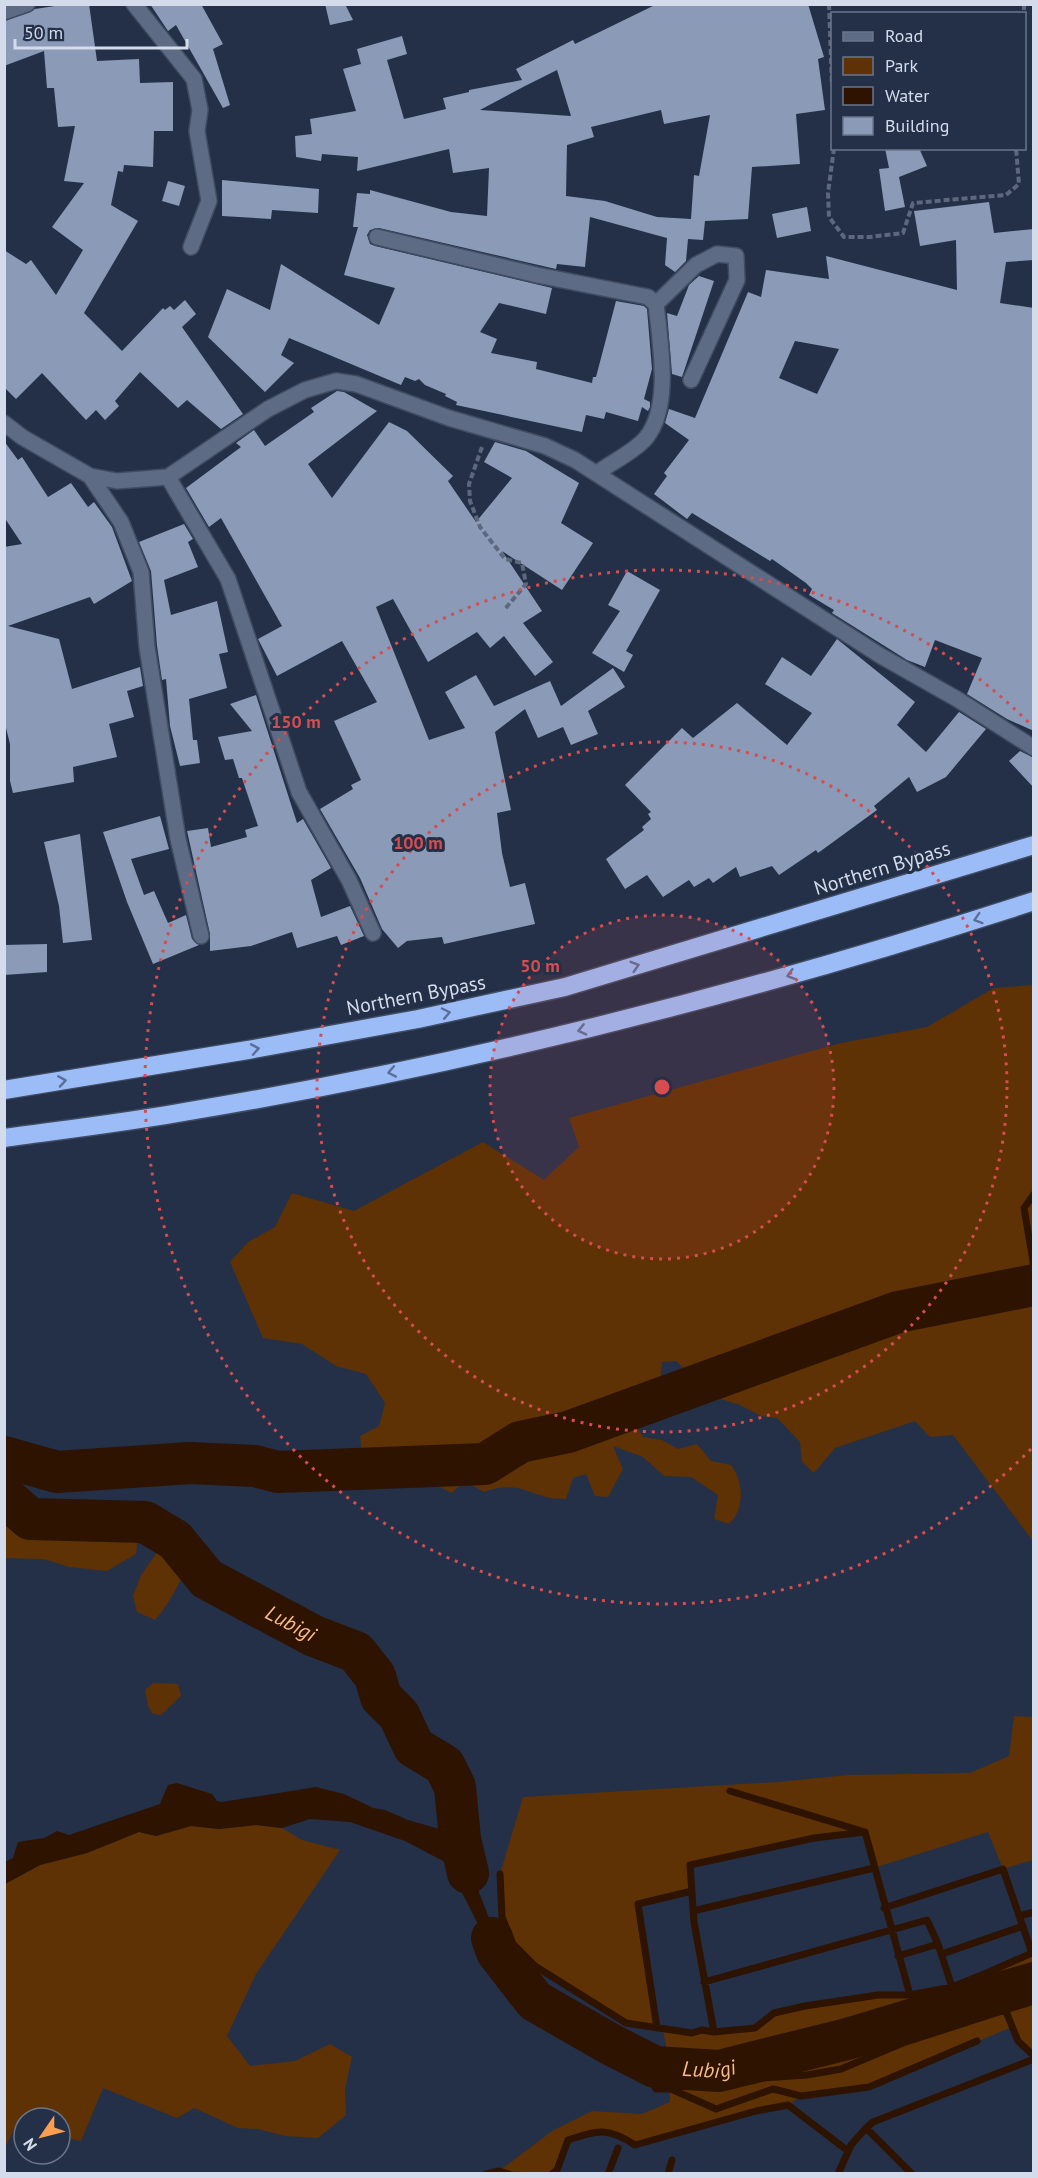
<svg xmlns="http://www.w3.org/2000/svg" width="1038" height="2178" font-family="'PT Sans',sans-serif">
<style>
.green{fill:#5e3204}
.water{fill:#2d1300}
.lines{fill:none;stroke-linecap:round;stroke-linejoin:round}
.stream{stroke:#2d1300;stroke-width:7}
.river{stroke:#2d1300;stroke-width:42}
.building{fill:#8a9ab7;fill-rule:evenodd}
.minor-casing{stroke:#3f4c62;stroke-width:18}
.highway-casing{stroke:#3f4c62;stroke-width:21}
.path{stroke:#5d687e;stroke-width:4;stroke-dasharray:6 3;stroke-linecap:butt}
.minor{stroke:#5e6b84;stroke-width:15}
.highway{stroke:#9cbcf8;stroke-width:18}
.oneway{stroke:#596f97}
.ring{fill:none;stroke:#d64c4f;stroke-width:3;stroke-dasharray:3 6}
.labels{text-anchor:middle;stroke-width:6;stroke-linejoin:round;paint-order:stroke}
.street-label{font-size:20px;fill:#d4dcec;stroke:#233048}
.water-label{font-size:21px;font-style:italic;fill:#fbbb89;stroke:#233048}
.centre{fill:#d64c4f;stroke:#233048;stroke-width:3}
.ring-label{font-size:18px;text-anchor:middle;font-weight:bold;fill:#d64c4f;stroke:#233048;stroke-width:6;stroke-linejoin:round;paint-order:stroke}
</style>
<rect width="100%" height="100%" fill="#233048"/>
<path class="green" d="M1033 985V1541L953 1435 930 1437 915 1421 835 1448 814 1473 802 1462 800 1442 777 1418 761 1416 740 1405 714 1397 676 1361 662 1362 660 1381 689 1404 685 1410 670 1416 655 1393 641 1396 633 1421 643 1437 662 1440 678 1449 697 1444 711 1461 731 1465C744 1482 745 1509 729 1524L714 1519 718 1495 691 1477 664 1476 643 1457 613 1446 623 1469 608 1497 595 1496 586 1474 573 1478 566 1499C531 1500 523 1478 484 1492L464 1481 452 1493 438 1486 425 1451 395 1450 362 1453 360 1436 379 1426 385 1403 366 1374 336 1366 302 1344 263 1338 230 1262 248 1242 275 1227 292 1193 354 1211 483 1142 544 1180 579 1147 569 1118 841 1043 927 1027 994 988Z
M4 1456 10 1493 29 1515 84 1511 124 1514 138 1534 136 1554 107 1571 69 1567 44 1559 5 1558Z
M185 1537 194 1549 195 1558C179 1578 174 1599 155 1620L137 1612 133 1596 141 1575 160 1548Z
M153 1683 178 1684 181 1696 161 1715 153 1714 148 1706 145 1690Z
M1014 1716 1033 1717V1860L1003 1869 988 1832 874 1868 864 1832 814 1838 690 1865 692 1891 638 1904 657 2028 626 2023 607 2008 577 1994 535 1966 512 1943 502 1917 500 1874 523 1797 778 1782 848 1775 970 1773 1009 1756Z
M256 1825 282 1828 302 1840 340 1850 256 1974 227 2036 250 2066 295 2061 330 2044 352 2057 345 2089 346 2115 318 2138 285 2136 258 2129 238 2128 194 2108 177 2118 103 2088 81 2141 60 2137V2118H24V2130L14 2129 5 2148V1884L40 1865 87 1853 139 1832 156 1836 191 1826 219 1829Z
M1033 1944V2056L1018 2041 1012 2027 869 2087 801 2096 788 2105 756 2111 635 2145C608 2127 598 2129 568 2140L557 2170 552 2173 499 2171 552 2131 592 2111 642 2114 670 2102V2068L663 2029 692 2033 702 2030 714 2032 755 2028 774 2013 805 2006 878 1995H910L952 1987 1032 1953 1030 1945Z"/>
<path class="water" d="M356 1645 365 1646 376 1660 393 1700 408 1711 421 1751 413 1756 401 1741 398 1728 367 1694 360 1667 347 1648Z
M457 1751 452 1759V1770L460 1781 446 1778 436 1759Z
M177 1783 212 1794 217 1801 222 1802 316 1787 344 1794 373 1808 385 1810 408 1820 450 1832 467 1831 480 1848 475 1882 500 1946 523 1985 505 1975 486 1957V1940L447 1863 405 1841 350 1822 310 1819 282 1828 256 1825 219 1829 191 1826 156 1836 139 1832 87 1853 40 1865 5 1884V1862L13 1858 18 1842 44 1838 57 1831 69 1835 160 1804 168 1785Z"/>
<g class="lines">
<path class="stream" d="M1034 1194 1024 1208 1034 1267
M730 1791 865 1832 910 1995 952 1987 958 2004
M865 1832 814 1838 690 1865 694 1922 714 2032 755 2028 774 2013 805 2006 878 1995H910
M500 1874 502 1917 512 1943 535 1966 626 2023 692 2033 702 2030 714 2032
M884 1908 1003 1869 1032 1953 989 1972 994 1995
M693 1911 874 1868
M1019 1916 1034 1912
M942 1954 1023 1926
M898 1956 938 1944
M704 1982 927 1920 938 1944 952 1987 989 1972
M999 1994 1018 2041 1034 2056
M657 2028 638 1904 692 1891
M610 2044 624 2060 649 2074 656 2089H671L716 2109 773 2089 801 2096 869 2087 977 2041
M672 2089 701 2082 807 2075 841 2069 903 2043 1005 2010
M486 2174 499 2171 509 2174
M552 2174 557 2170 568 2140C598 2130 608 2127 635 2145L756 2111 788 2105 848 2151
M608 2174 618 2148
M668 2174 672 2160
M838 2174 851 2145 866 2128
M912 2174 866 2128 873 2122 1034 2059"/>
<g class="river">
<path d="M4 1457 57 1472 190 1463 255 1466 278 1472 485 1464 520 1442 568 1432 898 1312 1034 1285"/>
<path id="s1" d="M4 1496 30 1519 145 1522 175 1540 207 1579 314 1636 356 1652 375 1676 381 1697 399 1715 414 1747 444 1765 455 1787 460 1839 468 1873"/>
<path id="s2" d="M492 1938 497 1952 535 2001 610 2044 655 2067 719 2071 847 2039 1034 1983"/>
</g>
</g>
<path class="building" d="M68 4H89L97 61 139 59 140 83 173 82V131H154L153 167 124 165 123 172 118 171 111 205 138 221 84 313 122 351 163 308 165 310 170 306 174 310 185 300 196 314 182 327 243 414 221 429 187 400 178 408 140 372 115 401 119 406 105 420 96 410 86 420 42 373 16 399 4 387V250L26 264 31 260 56 295 83 250 52 227 84 183 64 181 75 126 58 127 54 88H47L44 51 4 66V21L35 9Z
M150 4H201L223 44 213 49 230 105 223 108 176 25 168 31Z
M325 4H345L353 20 330 25Z
M657 4H808L824 57 818 59 825 110 796 114 800 164 752 167 748 219 705 221 703 240 688 239 686 261 675 272 665 265 667 238 590 217 585 267 557 264 556 269 379 228 370 230 367 235 370 244 375 246 552 288 546 314 499 303 480 332 497 339 491 353 537 362 536 369 592 383 593 377H596L616 301 644 306 647 309 652 369 644 399 650 402V407L648 411 642 407 638 421 606 412 604 419 586 415 582 432 456 405 457 402 445 396 446 394 425 385 419 379 415 381 405 377 401 385 289 338 281 355 294 363 265 392 208 337 227 289 270 310 281 264 379 325 395 288 344 275 358 227H353L357 193 370 194V190L451 212 487 216 489 168 453 173 449 149 357 171 358 157 322 154 321 161 296 157 295 136 312 134 310 119 356 111 343 69 361 64 357 49 402 36 407 54 387 60 404 119 446 109 443 98 469 92V90L522 80 516 69 573 40 575 44ZM557 70 571 116 480 110 525 86ZM661 110 664 124 710 115 699 176 694 175 691 219 657 217 605 201 566 196 567 145 594 137 591 127Z
M885 148H919L927 166 899 177 905 207 885 211 879 169 889 168Z
M222 180 319 189 318 213 272 210 271 219 222 216Z
M168 181 185 186 179 206 162 201Z
M989 202 994 233 1034 229V260L1006 262 1000 303 1034 308V731L1007 719 967 694 982 658 935 640 925 667 907 660 832 613 834 610 809 595 812 589 806 583 772 559 770 561 692 513 687 519 654 494 667 476 664 473 689 440 665 423 669 409 695 418 748 292 761 297 766 270 829 279 826 256 957 290 956 240 920 246 914 211ZM795 341 839 349 817 394 779 378Z
M807 207 811 231 777 238 772 214Z
M699 276 714 281 682 377 672 374 667 313 677 316 689 285Z
M337 391 344 392 377 411 308 464 332 498 389 422 407 431 453 476 448 481 476 522 512 478 484 462 495 442 526 451 579 483 561 523 593 543 562 590 502 551 542 611 523 623 553 662 535 676 504 636 490 648 477 632 428 662 393 599 376 607 429 740 465 728 445 692 476 675 494 706 550 681 561 706 613 668 625 687 588 711 598 734 571 745 563 727 538 738 525 709 495 732 511 810 497 813 502 853 510 887 525 883 535 924 444 944 442 937 407 941 398 948 382 929 360 878 320 809 353 789 351 785 361 780 334 721 377 702 342 641 277 676 258 639 282 626 221 518 209 527 186 488 241 447 236 443 254 430 265 446 314 412 311 408Z
M4 441 18 460 22 457 48 497 71 483 88 507 94 502 112 527 132 581 94 604 90 597 8 626 59 639 72 689 140 667 143 686 127 691 134 717 109 724 117 757 73 767 74 782 13 793 10 781V744L4 720V547L22 544 4 517Z
M184 524 193 539 188 542 198 567 164 580 171 615 217 601 228 652 219 654 227 688 189 699 193 740H197L200 763 180 766 170 726 166 679 162 680 157 646 151 571 139 542Z
M627 571 660 590 626 651 633 655 624 672 592 653 620 611 608 605Z
M837 639 915 702 897 725 926 752 959 712 986 729 946 777 917 792 909 777 874 806 877 810 818 853 816 850 779 875 772 866 740 877 736 867 713 883 709 878 694 887 689 880 663 897 647 875 625 889 606 859 644 830 642 827 651 819 648 814 651 812 625 785 682 728 693 738 737 703 787 745 812 713 765 684 782 657 811 676Z
M256 695 297 823 303 819 331 868 311 880 321 917 350 906 364 936 341 945 337 936 297 948 292 932 251 946 210 951V934L187 831 208 828 211 847 247 837 245 830 258 826 242 778H239L233 759 225 760 218 737 252 731 230 704Z
M1020 751 1034 758V788L1009 761Z
M160 816 169 849 131 859 144 895 154 891 168 923 186 915 192 939 199 945 153 964 127 902 103 832Z
M80 834 92 940 63 943 59 906 44 842Z
M47 944V972L4 975V945Z"/>
<g class="lines">
<defs>
<path id="minor" d="M134 4 194 79 200 110 197 131 209 201 191 247
M4 12 27 4
M377 237 537 275 648 297 656 304C660 342 672 406 646 438 634 452 612 462 597 473
M656 304 696 265 717 254 736 256 737 280 691 380
M4 423 22 437 90 476 117 481 168 477 268 409 305 390 336 381 356 384 449 418 545 446 575 460 881 656 957 699 1034 748
M90 476 121 522 141 572 147 647 178 839 201 936
M168 477 228 579 299 792 349 880 373 933"/>
<path id="highway" d="M4 1090 248 1050 418 1019 565 987 1034 845
M4 1138C62 1130 121 1123 178 1113 468 1065 754 992 1034 901"/>
</defs>
<use href="#minor" class="minor-casing"/>
<use href="#highway" class="highway-casing"/>
<path class="path" d="M829 4 832 86
M1024 4V75
M834 148 828 193 829 217 844 237H870L903 233 913 203 1006 195 1019 184 1016 148
M482 447 469 484 470 501 480 527 505 559 522 563 526 584 505 609"/>
<use href="#minor" class="minor"/>
<use href="#highway" class="highway"/>
</g>
<defs><path id="oneway-chevron" d="M-2-3.5L2.5 0L-2 3.5" fill="none" stroke-width="1.6" stroke-linecap="round" stroke-linejoin="round" transform="scale(1.5)"/></defs>
<g class="oneway">
<use href="#oneway-chevron" transform="translate(978 919) rotate(162)"/>
<use href="#oneway-chevron" transform="translate(635 966) rotate(-17)"/>
<use href="#oneway-chevron" transform="translate(791 975) rotate(164)"/>
<use href="#oneway-chevron" transform="translate(446 1013) rotate(-12)"/>
<use href="#oneway-chevron" transform="translate(582 1030) rotate(167)"/>
<use href="#oneway-chevron" transform="translate(255 1049) rotate(-10)"/>
<use href="#oneway-chevron" transform="translate(392 1072) rotate(169)"/>
<use href="#oneway-chevron" transform="translate(62 1081) rotate(-9)"/>
</g>
<circle cx="662" cy="1087" r="172" fill="#d64c4f" fill-opacity=".12"/>
<g class="ring">
<circle cx="662" cy="1087" r="172"/>
<circle cx="662" cy="1087" r="345"/>
<path d="M1031 1449A517 517 0 1 1 1031 725"/>
</g>
<g class="labels">
<g class="street-label">
<text transform="translate(882 868) rotate(-17)" y="7">Northern Bypass</text>
<text transform="translate(416 995) rotate(-11)" y="7">Northern Bypass</text>
</g>
<g class="water-label">
<text dy="7" stroke="none"><textPath href="#s1" startOffset="330">Lubigi</textPath></text>
<text dy="7" stroke="none"><textPath href="#s2" startOffset="268">Lubigi</textPath></text>
</g>
</g>
<circle cx="662" cy="1087" r="9" class="centre"/>
<g class="ring-label">
<text x="296" y="728">150 m</text>
<text x="418" y="849">100 m</text>
<text x="540" y="972">50 m</text>
</g>
<rect width="1038" height="2178" fill="none" stroke="#d4dcec" stroke-width="12"/>
<rect x="831" y="12" width="195" height="138" fill="#233048" stroke="#6a758a" stroke-width="1.5"/>
<rect x="843" y="32" width="30" height="9" fill="#5e6b84" stroke="#6a758a" stroke-width="1.5"/>
<text x="885" y="42" font-size="18" fill="#d4dcec">Road</text>
<rect x="843" y="57" width="30" height="18" fill="#5e3204" stroke="#6a758a" stroke-width="1.5"/>
<text x="885" y="72" font-size="18" fill="#d4dcec">Park</text>
<rect x="843" y="87" width="30" height="18" fill="#2d1300" stroke="#6a758a" stroke-width="1.5"/>
<text x="885" y="102" font-size="18" fill="#d4dcec">Water</text>
<rect x="843" y="117" width="30" height="18" fill="#8a9ab7" stroke="#6a758a" stroke-width="1.5"/>
<text x="885" y="132" font-size="18" fill="#d4dcec">Building</text>
<g transform="translate(42 2136) rotate(235)"><circle r="28" fill="#233048" stroke="#6a758a" stroke-width="1.5"/>
<path d="M0-4.5L10 22L0 15L-10 22Z" fill="#fa9f4f"/>
<text y="-9" font-size="16" font-weight="bold" text-anchor="middle" fill="#d4dcec">N</text>
</g>
<path d="M15 39v9h172v-9" fill="none" stroke="#d4dcec" stroke-width="3"/>
<text x="24" y="39" font-size="18" fill="#d4dcec" stroke="#233048" stroke-width="4.5" paint-order="stroke">50 m</text>
</svg>
